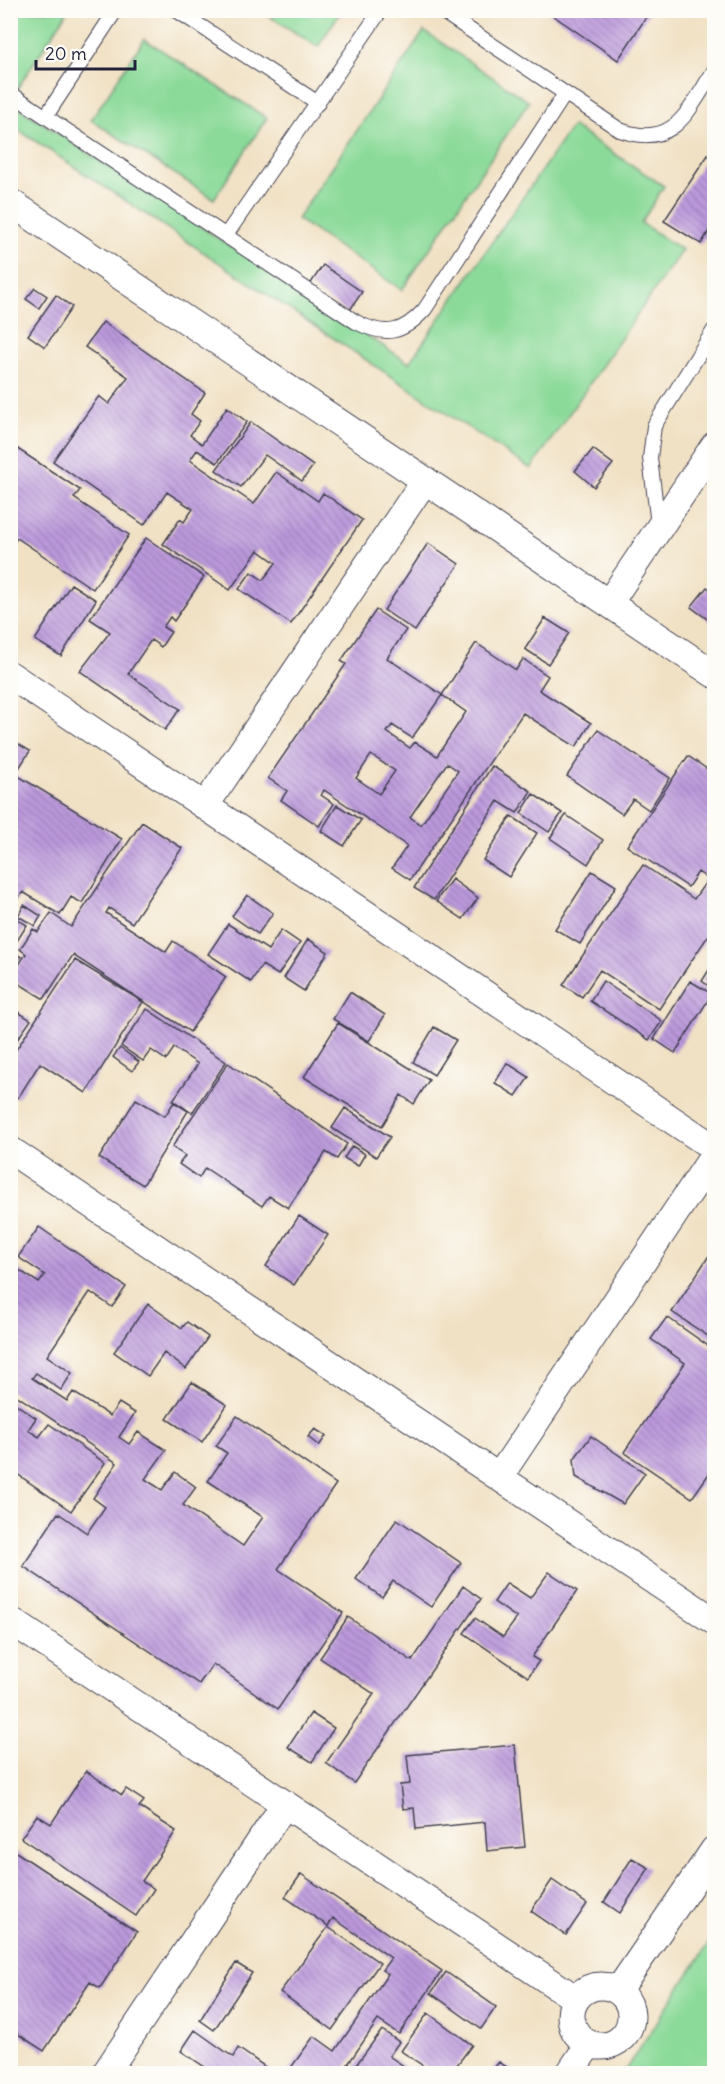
<svg xmlns="http://www.w3.org/2000/svg" width="725" height="2084" font-family="Delius,sans-serif">
<style>
.green{fill:#8bda99;stroke:#567e6a;stroke-width:1.5}
.building{fill:url(#building-back-hatch);fill-rule:evenodd}
.lines{fill:none;stroke-linecap:round;stroke-linejoin:round}
.service-casing{stroke:#413f50;stroke-width:16}
.minor-casing{stroke:#413f50;stroke-width:29}
.service{stroke:#fff;stroke-width:14}
.minor{stroke:#fff;stroke-width:27}
</style>
<defs>
<pattern id="building-back-hatch" width="6" height="6" patternUnits="userSpaceOnUse" patternTransform="scale(1.5)"><rect width="6" height="6" fill="#bc99dc"/><path d="M-1 5l2 2M0 0l6 6M5-1l2 2" fill="none" stroke="#987cb4"/></pattern>
</defs>
<rect width="100%" height="100%" fill="#fdfcf7"/>
<filter id="ink" filterUnits="userSpaceOnUse"><feTurbulence type="fractalNoise" baseFrequency=".0167" numOctaves="2"/><feDisplacementMap in="SourceGraphic" scale="12" xChannelSelector="R" yChannelSelector="G"/><feConvolveMatrix kernelMatrix="1 2 1 2 8 2 1 2 1" color-interpolation-filters="sRGB"/></filter>
<filter id="wash" filterUnits="userSpaceOnUse"><feTurbulence type="fractalNoise" baseFrequency=".008" numOctaves="4" result="noise"/><feDisplacementMap in="SourceGraphic" scale="24" xChannelSelector="R" yChannelSelector="G"/><feGaussianBlur stdDeviation="1.35" result="paint"/><feColorMatrix in="noise" values="0 0 0 0 0 0 0 0 0 0 0 0 0 0 0 0 0 1.4 0 .05"/><feComposite in="paint" operator="in"/></filter>
<g filter="url(#wash)">
<rect width="100%" height="100%" fill="#f1e1c4"/>
<path class="green" d="M10 11H68L15 92 11 90Z
M261 11 341 10V11L318 47Z
M424 31 529 102 402 290 297 219Z
M144 39 267 118 214 199 91 120Z
M10 102 409 363 572 126 664 186 641 223 682 250 531 469 11 125Z
M714 1936V2073H623Z"/>
<g id="blocks">
<path class="building" d="M545 10H651L618 60Z
M714 146V223L701 244 664 221Z
M323 265 362 292 348 313 309 286Z
M35 288 47 296 39 308 26 299Z
M56 295 72 307 45 347 28 335Z
M103 322 205 393 191 414 200 421 190 435 202 444 227 407 247 422 217 463 197 450 190 460 254 504 276 472 318 501 323 493 362 520 291 624 239 589 251 572 263 580 276 563 258 550 230 590 163 544 180 519 184 522 193 509 167 492 144 525 53 461 99 396 109 404 128 377 85 347Z
M251 422 313 466 302 481 265 455 241 487 216 470Z
M10 444 80 490 74 498 129 535 93 589 17 538 10 548Z
M593 449 613 464 594 487 575 471Z
M146 538 204 577 174 621 170 617 163 627 171 632 161 647 151 640 128 674 180 709 165 730 80 671 110 632 90 619Z
M428 543 459 564 415 631 384 610Z
M71 584 96 600 61 656 35 640Z
M707 587 714 592V624L691 607Z
M376 610 406 630 387 658 442 695 412 738 392 725 387 732 410 748 415 742 437 756 466 712 442 695 476 643 516 670 523 659 548 676 539 690 591 723 576 747 523 713 410 880 392 868 407 846 324 790 321 795 334 804 319 826 281 800 287 791 268 778 346 664 341 661ZM371 755 395 771 379 794 356 778ZM447 763 458 771 421 825 410 817Z
M545 618 569 633 548 664 525 649Z
M598 730 670 778 649 810 633 799 622 814 567 776Z
M10 739 30 751 15 774 122 839 82 903 71 897 60 915 23 892 10 908Z
M688 756 707 769 714 757V848L710 855 714 858V941L708 936 659 1009 600 970 582 997 563 985 643 865 694 899 708 879 698 872 688 887 627 846Z
M492 766 531 791 517 813 498 801 434 900 414 888Z
M533 794 562 813 549 832 521 813Z
M337 805 361 820 344 846 321 831Z
M566 815 603 840 588 864 550 838Z
M511 816 537 833 509 877 483 860Z
M142 822 182 848 132 923 109 908 106 913 166 952 173 941 226 977 190 1032 73 955 44 999 10 978 26 954 20 949 33 929 38 932 51 913 71 927Z
M592 871 616 886 580 944 555 929Z
M452 879 478 898 463 919 436 901Z
M247 895 273 913 258 934 232 916Z
M24 905 41 916 35 926 18 916Z
M10 915 27 925 17 941 10 937Z
M228 924 268 950 281 930 300 943 278 975 262 965 251 982 208 954Z
M308 939 328 952 304 991 284 978Z
M10 949 21 957 10 970Z
M75 960 143 1002 86 1093 40 1063 18 1098 10 1094V1059Z
M714 962V990L702 981Z
M603 981 662 1021 649 1040 590 1001Z
M690 981 712 994 675 1053 654 1039Z
M350 992 385 1015 369 1041 333 1019Z
M10 1007 31 1020 10 1050Z
M147 1009 226 1062 192 1113 173 1100 198 1064 174 1048 166 1060 151 1050 143 1061 121 1046Z
M338 1023 429 1080 414 1104 401 1095 382 1126 304 1077Z
M434 1027 456 1040 434 1075 413 1062Z
M120 1048 139 1062 132 1071 113 1057Z
M228 1063 347 1144 337 1159 326 1152 288 1208 269 1196 262 1206 205 1168 199 1178 179 1164 185 1156 172 1147Z
M507 1063 529 1077 516 1096 495 1083Z
M136 1099 165 1116 174 1102 188 1111 143 1185 99 1158Z
M345 1108 390 1137 376 1157 332 1128Z
M352 1146 365 1154 358 1166 344 1158Z
M299 1216 328 1235 294 1285 266 1266Z
M39 1227 126 1287 112 1307 90 1292 47 1356 72 1373 61 1390 36 1373 32 1378 67 1401 73 1392 110 1416 119 1403 135 1413 119 1437 129 1444 138 1432 166 1450 145 1479 162 1490 175 1472 196 1487 183 1505 243 1546 263 1517 208 1481 227 1453 216 1446 237 1416 336 1484 278 1569 343 1613 278 1709 213 1664 199 1684 23 1566 58 1513 87 1533 105 1507 93 1498 117 1463 10 1391V1264L39 1283 45 1275 18 1257Z
M714 1248V1340L672 1312Z
M148 1304 182 1328 187 1322 208 1337 186 1369 164 1353 148 1376 114 1352Z
M667 1317 714 1350V1469L713 1468 692 1498 624 1452 685 1363 651 1339Z
M192 1382 227 1405 202 1442 167 1419Z
M10 1400 36 1418 28 1430 39 1437 49 1424 105 1463 71 1511 10 1469Z
M315 1429 326 1436 319 1446 308 1437Z
M591 1436 645 1473 623 1504 576 1477 574 1459Z
M397 1519 461 1563 431 1607 393 1581 382 1597 356 1579Z
M549 1572 577 1591 532 1657 539 1661 528 1677 464 1633 475 1618 503 1637 517 1618 494 1602 507 1583 530 1598Z
M463 1586 481 1599 354 1783 326 1763 374 1694 320 1658 348 1617 412 1661Z
M311 1713 334 1728 312 1762 288 1747Z
M515 1745 525 1847 487 1851 485 1822 416 1829 414 1808 403 1809 400 1785 410 1784 407 1755Z
M86 1771 122 1795 126 1789 144 1801 139 1807 176 1831 142 1881 154 1889 136 1916 21 1838 37 1815 51 1824Z
M10 1848 137 1932 100 1988 90 1982 44 2051 10 2029V1934L13 1931 10 1930Z
M632 1858 649 1868 620 1913 604 1902Z
M301 1874 442 1971 399 2034 378 2020 342 2073H287L314 2036 335 2051 388 1974 382 1970 391 1958 333 1918 328 1926 285 1897Z
M552 1880 587 1904 566 1935 531 1911Z
M328 1927 380 1963 332 2030 280 1992Z
M236 1963 252 1973 214 2030 200 2020Z
M446 1972 496 2007 481 2029 431 1993Z
M428 2013 472 2045 451 2073H434L401 2051Z
M195 2030 233 2057 238 2048 274 2073H214L181 2051Z
M382 2030 399 2042 389 2056 414 2073H350Z
M499 2062 516 2073H490Z"/>
</g>
</g>
<g filter="url(#ink)">
<use href="#blocks" fill-opacity="0" stroke="#413f50" stroke-width="1.5"/>
<g class="lines">
<defs>
<path id="service" d="M176 10 318 103
M440 10 620 130C675 150 688 110 714 71
M10 93 356 322C385 337 403 334 425 309L565 94
M46 116 116 10
M226 235 381 10
M658 525 650 458 654 426 714 330"/>
<path id="minor" d="M10 202 714 674
M609 603 714 446
M10 675 714 1148
M205 806 425 480
M10 1150 714 1621
M499 1477 714 1155
M10 1620 576 1999
M571 2016a30 30 0 1 1 60 0a30 30 0 1 1-60 0Z
M618 1991 714 1850
M105 2074 285 1804
M569 2074 589 2044"/>
</defs>
<use href="#service" class="service-casing"/>
<use href="#minor" class="minor-casing"/>
<use href="#service" class="service"/>
<use href="#minor" class="minor"/>
</g>
</g>
<rect width="725" height="2084" fill="none" stroke="#fdfcf7" stroke-width="36"/>
<path d="M36 60v9h99v-9" fill="none" stroke="#22223b" stroke-width="3"/>
<text x="45" y="60" font-size="18" fill="#22223b" stroke="#fdfcf7" stroke-width="4.5" paint-order="stroke">20 m</text>
</svg>
